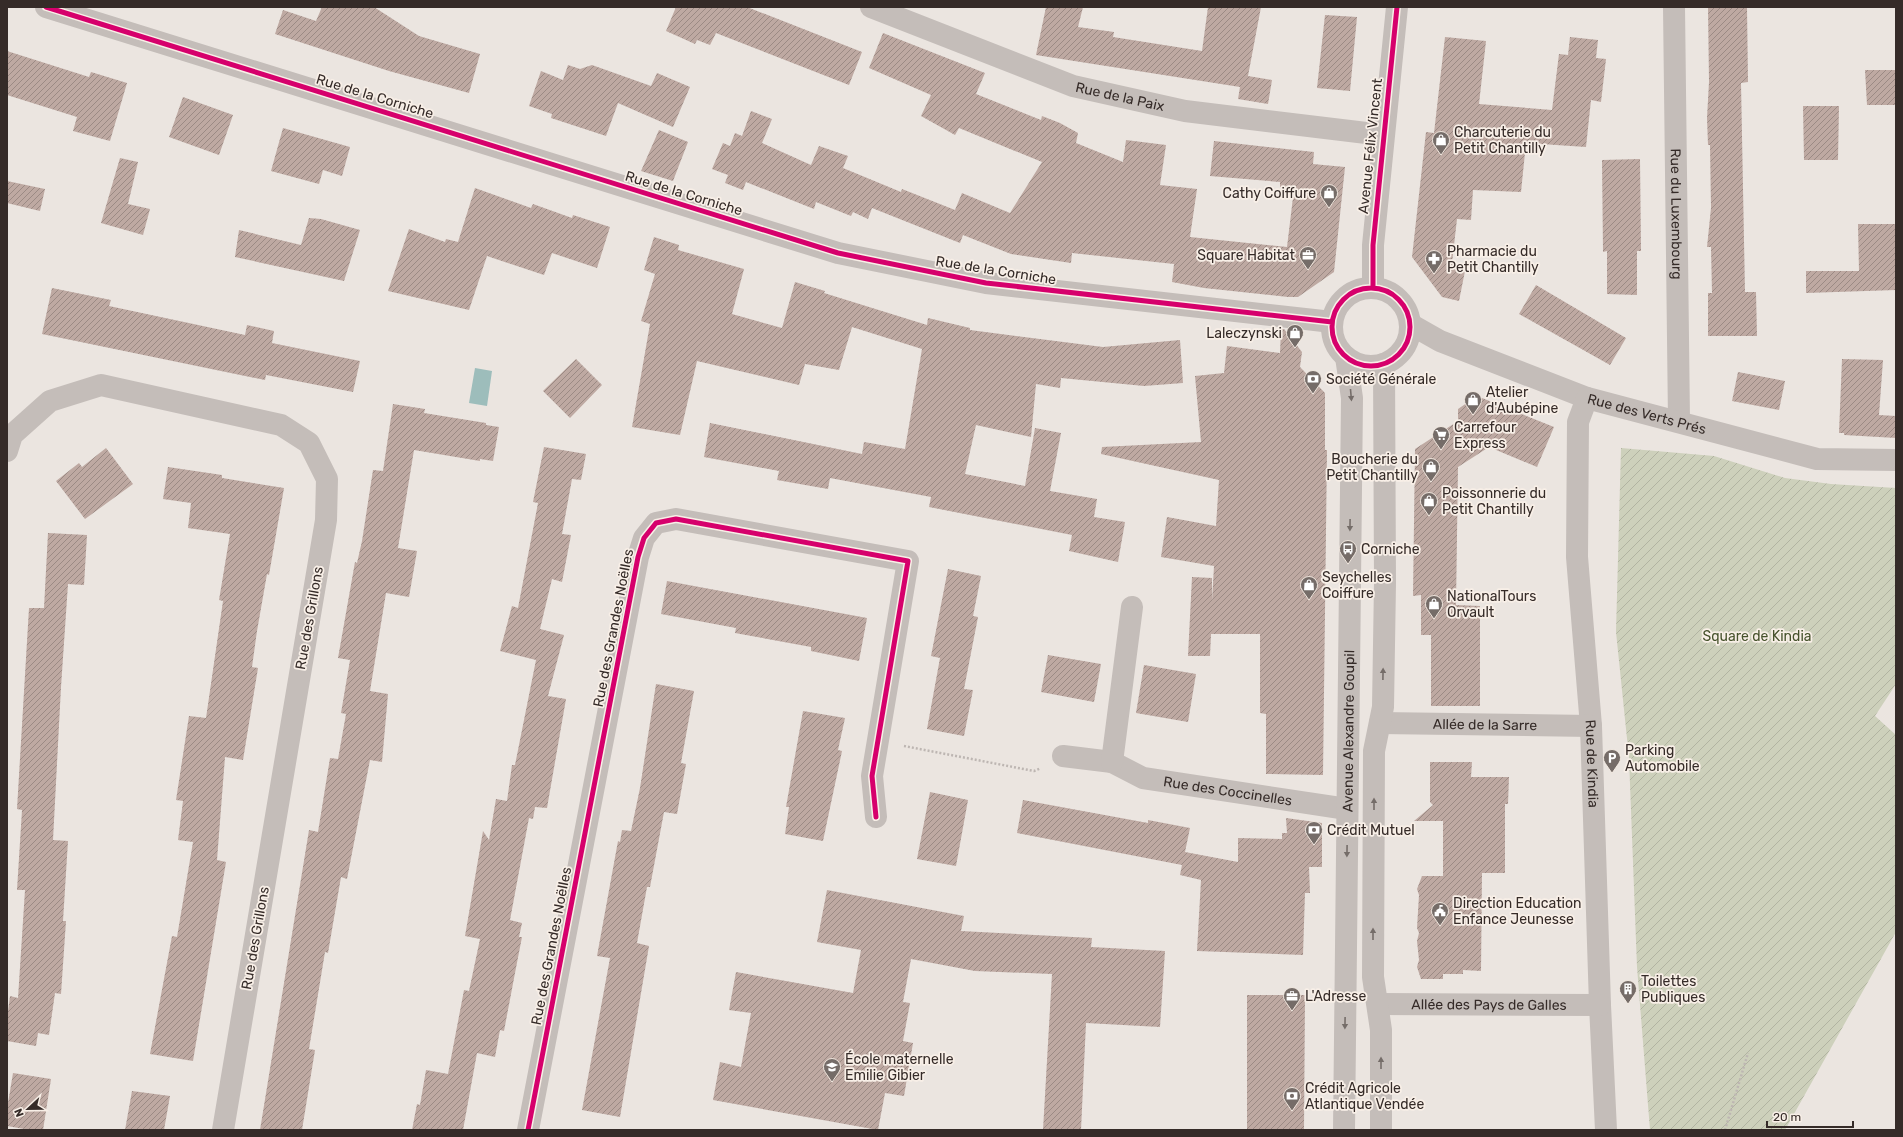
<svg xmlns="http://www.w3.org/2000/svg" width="1903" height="1137" font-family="Rubik,sans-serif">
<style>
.garden{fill:url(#garden-furrows)}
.water{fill:#9dbdbb}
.building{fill:url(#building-hatch)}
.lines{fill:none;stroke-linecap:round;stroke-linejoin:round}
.path{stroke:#bdb6b2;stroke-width:2.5;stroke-dasharray:2 2;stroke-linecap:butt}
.minor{stroke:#c4bdb9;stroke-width:22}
.cycleway-casing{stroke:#f8efe7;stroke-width:8}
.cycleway{stroke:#d6006c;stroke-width:5}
.oneway{fill:#756d69}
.labels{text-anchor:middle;stroke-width:3.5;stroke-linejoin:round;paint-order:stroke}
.street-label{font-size:14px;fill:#352b28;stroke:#f8efe7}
.poi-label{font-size:14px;fill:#352b28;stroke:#f8efe7;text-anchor:start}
.park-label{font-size:14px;fill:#46522c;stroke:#f8efe7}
</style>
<defs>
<pattern id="garden-furrows" width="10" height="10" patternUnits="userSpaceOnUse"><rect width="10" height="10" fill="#cdd0bb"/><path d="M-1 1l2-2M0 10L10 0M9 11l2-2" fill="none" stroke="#b1b3a1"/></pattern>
<pattern id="building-hatch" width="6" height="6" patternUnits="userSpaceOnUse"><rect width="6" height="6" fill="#bea9a2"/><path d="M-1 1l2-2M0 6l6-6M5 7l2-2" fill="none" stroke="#9b8a84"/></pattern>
</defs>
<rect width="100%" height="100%" fill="#ebe5e0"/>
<path class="garden" d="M1621 448 1714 456 1785 478 1831 484 1896 488V684L1875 716 1896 735V932L1785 1130H1650L1637 967 1629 758 1616 632Z"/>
<path class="water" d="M475 368 492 371 487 406 469 403Z"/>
<path class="building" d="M322 7H374L419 36 480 54 469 93 389 71 275 34 283 10 316 21Z
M676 7H747L862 52 849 85 716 33 710 45 697 40 695 44 666 31Z
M1046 7H1083L1078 27 1114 32 1113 37 1202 51 1208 7H1261L1248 76 1272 80 1268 104 1238 99 1240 87 1036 55Z
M1708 7H1747L1748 82 1741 83 1745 292H1756L1757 336H1708V293H1712L1711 247H1707L1711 208 1710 145H1708L1707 118 1709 82Z
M1325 15 1357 17 1350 91 1317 88Z
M883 33 985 73 976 94 1041 120 1042 116 1060 123 1078 133 1076 143 1123 162 1126 140 1166 145 1160 185 1197 189 1190 237 1287 247 1294 189 1280 187V182L1210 176 1214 141 1314 152 1313 164 1345 167 1334 272 1298 297H1288L1204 288 1172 282 1174 264 1072 253 1071 263 1011 254 963 235 960 243 872 208 868 219 853 212 851 216 816 202 814 209 746 182 743 190 725 183 728 175 712 169 723 143 730 146 735 133 742 136 751 111 772 119 762 143 811 165 819 146 848 156 843 168 901 192 902 189 955 210 962 193 1010 213 1042 162 959 128 955 135 921 116 931 95 869 68Z
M1445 37 1486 41 1479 104 1552 110 1559 54 1568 55 1570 37 1598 40 1596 58 1606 59 1601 102 1591 100 1586 147 1526 143 1521 192 1473 190 1471 220 1457 219 1452 263 1466 266 1459 301 1442 297 1412 257 1426 132 1434 133Z
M7 51 89 77 91 72 127 83 110 141 73 131 77 117 7 95Z
M568 65 580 69 592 65 651 86 657 73 690 87 673 127 618 103 606 136 551 118 552 114 529 106 541 71 563 80Z
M1865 70H1896V105H1867Z
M183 97 233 115 219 155 169 137Z
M1803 106H1839L1838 160H1804Z
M283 128 350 147 342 176 323 170 319 184 271 171Z
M659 130 688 142 673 181 641 171Z
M120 158 138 162 128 204 150 209 143 235 101 223Z
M1640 159 1641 251H1637V295L1607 294V251L1603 252 1602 160Z
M7 181 45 189 40 211 7 203Z
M475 188 531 208 533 204 572 218 573 215 610 227 597 268 552 253 544 275 487 256 469 310 388 291 409 229 445 242 446 239 458 242Z
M309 218 321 219 360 230 344 281 235 257 239 230 301 245Z
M1858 224H1896V290L1806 293V271H1859Z
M654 237 679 245 678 250 744 269 732 314 782 328 795 282 825 291 824 293 927 325 928 318 970 328V330L1103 347 1180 340 1183 383 1144 386 1061 378 1060 388 1036 384 1031 437 976 425 965 474 1025 486 1035 428 1061 433 1050 491 1097 499 1094 517 1125 522 1118 562 1069 551 1072 535 929 507 931 497 830 478 828 489 777 480 779 471 704 457 710 423 862 454 864 442 905 449 922 349 852 327 839 370 805 364 799 385 697 361 680 435 632 427 650 324 641 321 655 274 644 270Z
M1536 285 1626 338 1610 365 1519 314Z
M52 288 111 300 109 306 245 335 247 325 274 331 272 343 360 361 353 392 266 375 265 380 42 334Z
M1281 329H1284L1302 352 1300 367 1325 393V450H1327L1323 775 1266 774V714L1260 713V634H1211L1210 656H1188L1192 577 1212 578V601L1214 566 1161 557 1167 517 1216 526 1219 480 1101 454 1102 447 1201 442 1195 376 1224 373 1227 346 1280 353Z
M576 359 602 385 570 418 543 391Z
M1842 359 1883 360 1879 415 1896 416V438L1844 435V433H1839Z
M1738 372 1785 381 1779 410 1732 401Z
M1477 396 1554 427 1537 467 1489 447 1458 467 1456 605 1480 606V706H1431V635H1421V595L1413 596 1415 449 1458 421V409Z
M393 404 425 409 424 413 486 423V425L499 427 493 461 480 459V461L414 450 398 548 417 551 409 597 386 593 370 691 388 694 382 762 370 760 347 879 341 877 328 953 325 952 309 1049 315 1050 302 1130H260L309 830 318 832 330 758 338 759 346 714 341 713 350 660 338 658 355 562 357 563 362 541 373 470 383 471Z
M544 447 586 454 581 480 572 479 562 534 571 535 562 582 552 579 540 629 564 635 548 696 566 699 547 808 535 807 533 819 529 818 510 920 522 923 519 937H522L515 973 504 1031 500 1030 495 1057 477 1053 463 1130H412L417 1104 420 1105 426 1070 448 1074 464 990 469 991 480 939 465 936 483 831 489 840 496 799 507 801 512 765H515L536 660 500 651 512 606 518 608 538 503 533 502Z
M106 448 133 484 85 519 56 481 79 463 82 467Z
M168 467 222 475V478L284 488 269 575 267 574 257 631 252 667 258 668 243 760 225 757 217 860 226 862 193 1061 150 1054 172 936 177 937 193 842 178 840 183 801 176 800 189 716 206 718 223 601 219 600 230 534 188 528 191 503 163 499Z
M48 533 87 535 84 585 68 584 61 687 53 840 68 841 63 921H66L61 994 55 993 49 1035 38 1033 36 1046 7 1041V1019L10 996 18 998 25 890H17L22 810 17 809 29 608H44Z
M948 569 981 576 973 616 978 617 964 689 973 690 964 736 927 729 940 658 931 656Z
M667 581 867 618 859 661 811 651V647L735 633 736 628 661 614Z
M1048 655 1101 664 1094 702 1041 692Z
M1144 665 1196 674 1188 722 1136 713Z
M656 684 694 691 681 763 686 764 677 814 664 812 650 887H647L637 943 649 946 620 1117 582 1110 610 958 597 956 618 841 620 842 622 830 631 831 640 788Z
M803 711 845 718 838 750 842 751 823 841 785 834 789 807H786Z
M1430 762H1472L1471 777H1509L1508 804H1505V873H1482L1481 971 1463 970V974H1443V979H1421L1417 967 1419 960 1417 941 1419 933 1417 928 1419 895 1417 889 1422 876H1443V821H1414L1433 805 1430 802Z
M930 792 968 800 956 866 917 859Z
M1023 800 1148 823V820L1190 828 1185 852 1238 862V838L1282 839V833H1287L1286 818 1322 823V867H1309L1310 893H1305L1303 955 1197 951 1201 880 1180 875 1182 865 1017 833Z
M827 890 964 916 961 931 1092 938 1091 947 1165 951 1160 1027 1086 1023 1081 1130H1043L1052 974 975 971 911 959 903 1002 910 1003 903 1041 913 1043 904 1096 885 1093 878 1130 713 1100 720 1062 741 1067 751 1013 729 1010 736 972 853 993 861 950 817 942Z
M1247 995H1305L1304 1130H1247Z
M13 1073 51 1079 43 1130H30L7 1126V1109Z
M132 1091 170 1096 164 1130H125Z"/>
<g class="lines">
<path class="path" d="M904 746 1034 771 1041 768
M1725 1130 1748 1053"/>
<g class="minor">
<path d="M46 7 838 253 986 283 1332 322"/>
<path id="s1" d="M871 7 1073 86 1185 111 1383 135"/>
<path id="s2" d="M1674 7 1679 421"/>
<path d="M1373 288V245L1397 7"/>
<circle cx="1371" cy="327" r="39"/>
<path id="s3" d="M1410 324 1440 341 1587 398 1817 459 1896 460"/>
<path id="s4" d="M1587 398 1578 422 1577 557 1591 726 1600 1005 1606 1130"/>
<path d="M7 451 12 435 50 401 101 385 281 425 309 443 327 479 326 520 223 1130"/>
<path id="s5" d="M1380 723 1591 726"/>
<path id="s6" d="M1063 756 1112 762 1143 778 1347 809"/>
<path d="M1112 762 1132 607"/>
<path id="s7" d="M1378 1004 1600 1005"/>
<path d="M528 1130 638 557 644 538 656 523 676 519 908 561 872 776 876 817"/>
<path id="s8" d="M1344 1130 1352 398 1346 357"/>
<path d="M1381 1130V1030L1373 977 1374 751 1383 707 1385 583 1384 364"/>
</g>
<defs>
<path id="cycleway" d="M46 7 838 253 986 283 1332 322
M1373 288V245L1397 7
M1332 327a39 39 0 1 1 78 0a39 39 0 1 1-78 0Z
M528 1130 638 557 644 538 656 523 676 519 908 561 872 776 876 817"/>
</defs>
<use href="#cycleway" class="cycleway-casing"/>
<use href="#cycleway" class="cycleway"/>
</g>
<defs><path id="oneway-solid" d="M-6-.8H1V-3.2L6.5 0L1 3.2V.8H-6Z"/></defs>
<g class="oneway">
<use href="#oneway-solid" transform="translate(1351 395) rotate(85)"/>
<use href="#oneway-solid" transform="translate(1350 525) rotate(91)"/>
<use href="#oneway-solid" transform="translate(1383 674) rotate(-89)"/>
<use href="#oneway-solid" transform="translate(1374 804) rotate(-90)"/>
<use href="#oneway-solid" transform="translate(1347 851) rotate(91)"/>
<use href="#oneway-solid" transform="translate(1373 934) rotate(-90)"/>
<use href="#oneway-solid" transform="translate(1345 1023) rotate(91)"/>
<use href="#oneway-solid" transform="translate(1381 1063) rotate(-90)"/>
</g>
<defs>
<symbol id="shop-pin" viewBox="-11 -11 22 30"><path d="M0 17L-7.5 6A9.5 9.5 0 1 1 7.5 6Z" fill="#756c68" stroke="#f8efe7"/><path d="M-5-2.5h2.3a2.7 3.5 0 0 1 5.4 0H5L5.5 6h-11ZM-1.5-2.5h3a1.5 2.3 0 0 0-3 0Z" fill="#fff"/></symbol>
<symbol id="office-pin" viewBox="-11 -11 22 30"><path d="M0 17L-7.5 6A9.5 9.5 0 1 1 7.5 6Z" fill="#756c68" stroke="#f8efe7"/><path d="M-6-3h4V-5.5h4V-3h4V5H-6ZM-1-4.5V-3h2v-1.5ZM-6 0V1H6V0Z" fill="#fff"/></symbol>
<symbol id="pharmacy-pin" viewBox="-11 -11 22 30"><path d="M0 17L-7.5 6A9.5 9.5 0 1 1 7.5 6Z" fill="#756c68" stroke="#f8efe7"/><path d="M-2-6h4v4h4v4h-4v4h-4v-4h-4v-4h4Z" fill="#fff"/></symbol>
<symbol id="bank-pin" viewBox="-11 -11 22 30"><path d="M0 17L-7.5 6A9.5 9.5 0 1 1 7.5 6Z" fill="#756c68" stroke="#f8efe7"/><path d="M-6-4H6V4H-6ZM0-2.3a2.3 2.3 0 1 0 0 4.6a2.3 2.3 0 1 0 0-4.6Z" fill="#fff"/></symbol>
<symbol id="supermarket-pin" viewBox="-11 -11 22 30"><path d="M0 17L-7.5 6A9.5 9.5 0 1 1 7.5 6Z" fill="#756c68" stroke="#f8efe7"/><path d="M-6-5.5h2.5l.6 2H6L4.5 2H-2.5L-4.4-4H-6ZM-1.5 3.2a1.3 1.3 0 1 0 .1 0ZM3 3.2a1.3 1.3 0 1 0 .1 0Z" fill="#fff"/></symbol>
<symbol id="bus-pin" viewBox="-11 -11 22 30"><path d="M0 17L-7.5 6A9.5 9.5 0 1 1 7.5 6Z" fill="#756c68" stroke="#f8efe7"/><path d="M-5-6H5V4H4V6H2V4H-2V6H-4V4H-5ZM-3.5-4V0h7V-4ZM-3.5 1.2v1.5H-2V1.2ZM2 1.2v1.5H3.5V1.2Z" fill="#fff"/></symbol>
<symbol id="parking-pin" viewBox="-11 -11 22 30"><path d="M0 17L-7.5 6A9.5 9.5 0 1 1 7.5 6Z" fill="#756c68" stroke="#f8efe7"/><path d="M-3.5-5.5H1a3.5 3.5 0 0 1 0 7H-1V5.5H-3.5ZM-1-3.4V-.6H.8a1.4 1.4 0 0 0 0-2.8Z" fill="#fff"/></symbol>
<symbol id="civic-pin" viewBox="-11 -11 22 30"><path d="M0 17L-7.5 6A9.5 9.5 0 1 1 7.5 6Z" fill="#756c68" stroke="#f8efe7"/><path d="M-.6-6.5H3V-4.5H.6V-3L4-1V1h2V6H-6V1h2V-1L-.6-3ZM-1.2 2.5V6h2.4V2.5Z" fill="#fff"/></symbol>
<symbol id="building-pin" viewBox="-11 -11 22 30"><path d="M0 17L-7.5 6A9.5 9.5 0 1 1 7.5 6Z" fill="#756c68" stroke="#f8efe7"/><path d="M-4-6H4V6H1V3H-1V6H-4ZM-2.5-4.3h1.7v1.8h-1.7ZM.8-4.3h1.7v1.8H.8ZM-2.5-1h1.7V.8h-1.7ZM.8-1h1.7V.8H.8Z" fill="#fff"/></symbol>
<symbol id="school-pin" viewBox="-11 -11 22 30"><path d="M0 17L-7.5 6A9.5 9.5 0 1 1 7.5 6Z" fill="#756c68" stroke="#f8efe7"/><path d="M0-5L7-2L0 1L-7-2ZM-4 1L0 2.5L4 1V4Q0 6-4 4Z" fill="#fff"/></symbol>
</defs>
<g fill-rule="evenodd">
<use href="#shop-pin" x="1431" y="130" width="20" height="27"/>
<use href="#shop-pin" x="1319" y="183" width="20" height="27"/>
<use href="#office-pin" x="1298" y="245" width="20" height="27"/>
<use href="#pharmacy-pin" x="1424" y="249" width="20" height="27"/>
<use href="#shop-pin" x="1285" y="323" width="20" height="27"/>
<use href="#bank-pin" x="1303" y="369" width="20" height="27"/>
<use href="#shop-pin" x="1463" y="390" width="20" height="27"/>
<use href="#supermarket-pin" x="1431" y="425" width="20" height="27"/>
<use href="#shop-pin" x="1421" y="457" width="20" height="27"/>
<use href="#shop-pin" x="1419" y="491" width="20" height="27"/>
<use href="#bus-pin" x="1338" y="539" width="20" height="27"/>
<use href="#shop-pin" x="1299" y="575" width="20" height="27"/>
<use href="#shop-pin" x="1424" y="594" width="20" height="27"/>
<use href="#parking-pin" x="1602" y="748" width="20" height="27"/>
<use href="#bank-pin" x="1304" y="820" width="20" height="27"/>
<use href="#civic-pin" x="1430" y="901" width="20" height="27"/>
<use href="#building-pin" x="1618" y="979" width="20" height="27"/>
<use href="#office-pin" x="1282" y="986" width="20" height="27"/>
<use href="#school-pin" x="822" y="1057" width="20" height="27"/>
<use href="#bank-pin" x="1282" y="1086" width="20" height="27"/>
</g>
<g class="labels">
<g class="street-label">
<text transform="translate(375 96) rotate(17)" y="5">Rue de la Corniche</text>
<text dy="5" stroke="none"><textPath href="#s1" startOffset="265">Rue de la Paix</textPath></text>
<text transform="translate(1370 146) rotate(-84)" y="5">Avenue Félix Vincent</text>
<text transform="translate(684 193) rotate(17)" y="5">Rue de la Corniche</text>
<text dy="5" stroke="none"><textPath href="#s2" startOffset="207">Rue du Luxembourg</textPath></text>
<text transform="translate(996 270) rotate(9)" y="5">Rue de la Corniche</text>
<text dy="5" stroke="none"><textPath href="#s3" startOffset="254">Rue des Verts Prés</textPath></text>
<text transform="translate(309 618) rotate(-80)" y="5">Rue des Grillons</text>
<text transform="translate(613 628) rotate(-79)" y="5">Rue des Grandes Noëlles</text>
<text dy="5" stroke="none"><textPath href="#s5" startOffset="105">Allée de la Sarre</textPath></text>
<text dy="5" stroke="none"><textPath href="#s8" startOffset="399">Avenue Alexandre Goupil</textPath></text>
<text dy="5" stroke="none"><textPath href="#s4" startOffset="368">Rue de Kindia</textPath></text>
<text dy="5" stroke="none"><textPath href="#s6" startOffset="170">Rue des Coccinelles</textPath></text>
<text transform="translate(255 938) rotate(-80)" y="5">Rue des Grillons</text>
<text transform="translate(551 946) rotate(-79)" y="5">Rue des Grandes Noëlles</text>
<text dy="5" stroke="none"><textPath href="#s7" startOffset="111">Allée des Pays de Galles</textPath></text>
</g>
<g class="poi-label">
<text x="1454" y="137">Charcuterie du<tspan x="1454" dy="16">Petit Chantilly</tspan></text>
<text x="1316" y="198" text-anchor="end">Cathy Coiffure</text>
<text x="1447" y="256">Pharmacie du<tspan x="1447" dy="16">Petit Chantilly</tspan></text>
<text x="1295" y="260" text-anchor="end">Square Habitat</text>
<text x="1282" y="338" text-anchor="end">Laleczynski</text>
<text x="1326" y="384">Société Générale</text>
<text x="1486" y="397">Atelier<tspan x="1486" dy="16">d'Aubépine</tspan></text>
<text x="1454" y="432">Carrefour<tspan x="1454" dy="16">Express</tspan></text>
<text x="1418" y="464" text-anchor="end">Boucherie du<tspan x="1418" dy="16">Petit Chantilly</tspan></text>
<text x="1442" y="498">Poissonnerie du<tspan x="1442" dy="16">Petit Chantilly</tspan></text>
<text x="1361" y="554">Corniche</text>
<text x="1322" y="582">Seychelles<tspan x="1322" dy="16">Coiffure</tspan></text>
<text x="1447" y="601">NationalTours<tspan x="1447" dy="16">Orvault</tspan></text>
<text x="1625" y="755">Parking<tspan x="1625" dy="16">Automobile</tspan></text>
<text x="1327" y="835">Crédit Mutuel</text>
<text x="1453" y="908">Direction Education<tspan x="1453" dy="16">Enfance Jeunesse</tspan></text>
<text x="1641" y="986">Toilettes<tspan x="1641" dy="16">Publiques</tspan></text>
<text x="1305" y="1001">L'Adresse</text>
<text x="845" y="1064">École maternelle<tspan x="845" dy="16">Emilie Gibier</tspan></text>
<text x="1305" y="1093">Crédit Agricole<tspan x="1305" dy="16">Atlantique Vendée</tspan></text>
</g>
<g class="park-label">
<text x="1757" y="641">Square de Kindia</text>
</g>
</g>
<rect width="1903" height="1137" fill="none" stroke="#352b28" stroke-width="16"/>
<g transform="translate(28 1109) rotate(248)" stroke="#f8efe7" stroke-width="3" paint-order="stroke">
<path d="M0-3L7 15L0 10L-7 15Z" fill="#352b28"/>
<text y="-6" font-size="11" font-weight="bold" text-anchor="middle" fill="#352b28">N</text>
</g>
<path d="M1767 1121v6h86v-6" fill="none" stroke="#352b28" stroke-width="2"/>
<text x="1773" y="1121" font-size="12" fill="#352b28" stroke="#f8efe7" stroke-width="3" paint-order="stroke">20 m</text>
</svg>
